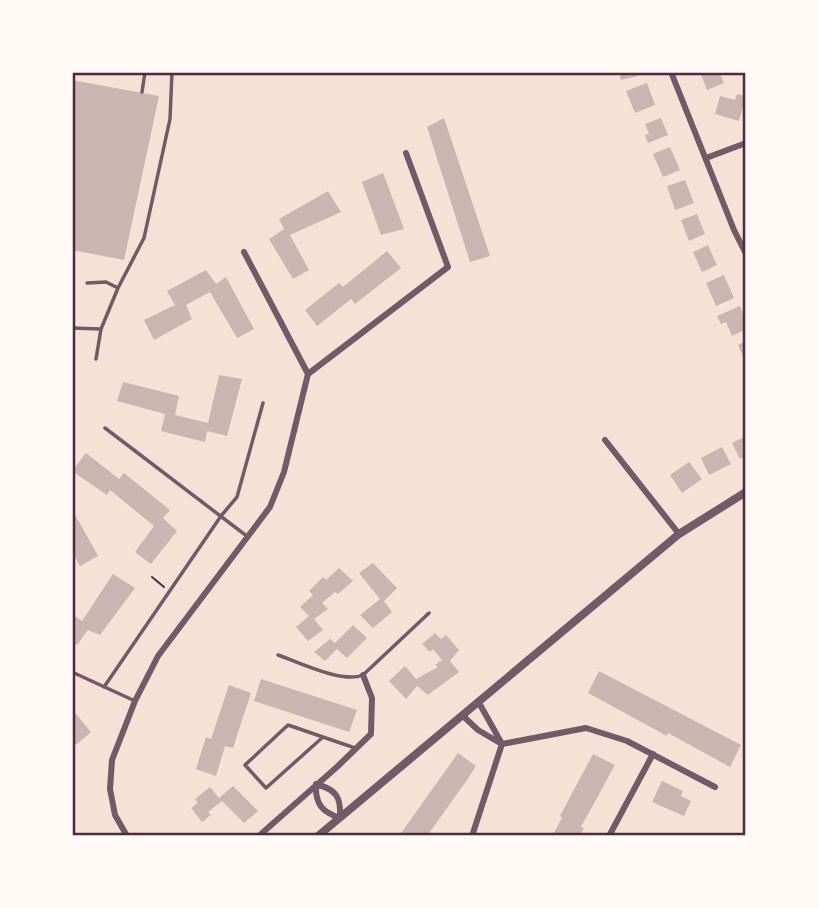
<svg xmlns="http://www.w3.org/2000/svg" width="818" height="908" font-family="Lato,sans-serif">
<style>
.building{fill:#ccb4b1}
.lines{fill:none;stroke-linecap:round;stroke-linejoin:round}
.path{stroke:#4a2c40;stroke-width:2}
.service{stroke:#755966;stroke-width:3.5}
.minor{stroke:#755966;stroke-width:6}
.tertiary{stroke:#755966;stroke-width:8}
.neatline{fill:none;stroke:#4a2c40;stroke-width:2.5}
</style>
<rect width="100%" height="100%" fill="#f7e1d7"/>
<path class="building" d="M619 72H641L642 75 621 80Z
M700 72H719L724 83 707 90Z
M72 80 159 96 124 260 72 250Z
M647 83 655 105 635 113 626 91Z
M737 94 746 96 739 121 715 114 720 96 735 100Z
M444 118 490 256 470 262 427 127Z
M661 118 668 135 648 143 645 135 649 134 645 124Z
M670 147 680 170 663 177 653 154Z
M383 173 404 229 381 235 362 182Z
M685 180 694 203 675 210 667 186Z
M328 191 341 212 290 235 309 270 293 279 269 239 284 229 279 219Z
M697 214 705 234 689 241 681 220Z
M708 245 717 265 702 272 693 252Z
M387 251 401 268 355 304 351 299 317 326 305 310 339 283 343 287Z
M206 270 216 284 226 277 254 329 237 338 210 292 186 305 192 319 154 340 144 320 175 305 167 291Z
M724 275 734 298 716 306 706 283Z
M740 306 746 321V329L732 336 726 322 721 324 717 316Z
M746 341V363L738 345Z
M219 375 242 379 227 436 207 431 205 442 161 431 165 414 117 401 123 382 179 396 175 415 208 423Z
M746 436V456L740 459 732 443Z
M722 447 731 464 709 475 701 458Z
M86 453 119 479 124 473 170 510 163 518 177 531 151 564 135 552 154 526 110 490 107 495 72 471Z
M689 462 702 479 682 493 670 475Z
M72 509 98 556 80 566 72 552Z
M373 563 397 588 384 601 392 612 373 628 360 615 380 599 359 573Z
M339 568 353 581 338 594 335 592 322 603 328 609 314 619 323 630 308 641 296 627 309 616 300 607 313 595 309 591 323 577 326 580Z
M113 574 135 588 100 635 88 630 77 645 72 641V614L82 621Z
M353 625 367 638 347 658 337 649 325 661 314 652 330 639 335 643Z
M435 633 441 639 446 635 459 650 450 661 459 672 428 695 417 686 406 699 389 681 405 666 416 679 438 667 435 665 442 660 433 649 430 652 422 644Z
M599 671 741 745 730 767 668 733 667 736 588 693Z
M261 679 357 710 349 732 254 701Z
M229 685 251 693 233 748 225 746 216 776 196 769 206 737 211 739Z
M72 709 91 732 76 745 72 741Z
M458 753 476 766 467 780 427 836H399Z
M593 754 615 765 581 827 584 828 580 836H552L562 818 560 816Z
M662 781 683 791 681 796 691 801 684 816 652 802Z
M233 786 258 811 244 823 222 801 208 812 211 815 202 822 191 808 198 803 195 799 210 787 219 798Z"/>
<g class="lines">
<path class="path" d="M152 577 164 587"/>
<path class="service" d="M142 92 145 72
M87 283 106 282 118 288
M72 328 101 329
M96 359 101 329 118 288 144 238 170 119 172 72
M105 428 248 537
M278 655C298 662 343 684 363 675L429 613
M72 672 135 701
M104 687 221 516 237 497 263 403
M323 737 266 788 245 765 288 725 355 748"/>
<path class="minor" d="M671 72 734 230 746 254
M706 158 746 143
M244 252 308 374
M605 440 679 534
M462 715 478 730 500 743
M502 744 586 728 627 741 715 787
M316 784C337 790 341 797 340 818 322 812 315 804 316 784Z
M261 834 338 766 371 734 372 698 363 675
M127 836 115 815 110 789 112 760 135 701 158 656 270 507 284 472 308 374 448 267 406 153
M472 836 502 744 478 701
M609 836 653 754"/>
<path class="tertiary" d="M318 836 679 534 746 492"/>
</g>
<rect width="818" height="908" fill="none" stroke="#fffaf5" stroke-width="147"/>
<rect x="74" y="74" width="670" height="760" class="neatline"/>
</svg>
